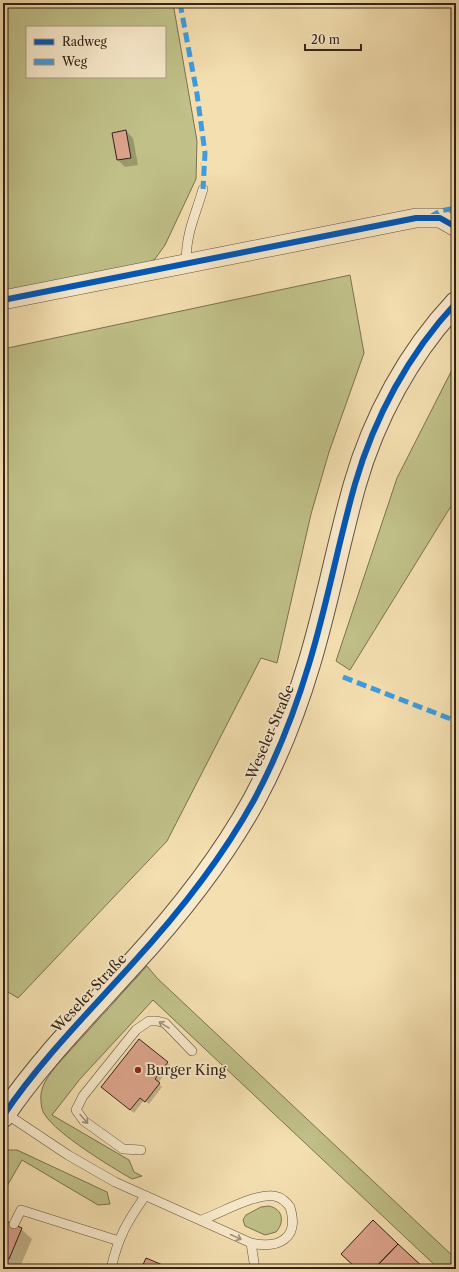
<svg xmlns="http://www.w3.org/2000/svg" width="459" height="1272" font-family="'Libre Caslon Text',serif">
<style>
.green{fill:#c0c088;stroke:#7a7250;fill-rule:evenodd}
.shadow{fill:#0003}
.building{fill:#dda48d;stroke:#342319}
.lines{fill:none;stroke-linecap:round;stroke-linejoin:round}
.service-casing{stroke:#64523f;stroke-width:10}
.minor-casing{stroke:#64523f;stroke-width:20}
.tertiary-casing{stroke:#64523f;stroke-width:24}
.service{stroke:#f8eacc;stroke-width:9}
.minor{stroke:#f8eacc;stroke-width:19}
.tertiary{stroke:#f8eacc;stroke-width:22}
.quiet{stroke:#3e9cdf;stroke-width:5;stroke-dasharray:10 5;stroke-linecap:butt}
.cycleway-casing{stroke:#f8eacc;stroke-width:8}
.cycleway{stroke:#0057b8;stroke-width:6}
.oneway{stroke:#a0907b}
.poi-dot{fill:#8f2418;stroke:#f8eacc;stroke-width:1.5}
.labels{text-anchor:middle;stroke-width:3.5;stroke-linejoin:round;paint-order:stroke}
.street-label{font-size:14px;fill:#342319;stroke:#f8eacc}
.poi-label{font-size:14px;fill:#342319;stroke:#f8eacc;text-anchor:start}
</style>
<rect width="100%" height="100%" fill="#f4dfb0"/>
<filter id="stains"><feTurbulence type="fractalNoise" baseFrequency=".005" numOctaves="4"/><feColorMatrix values="0 0 0 0 .2 0 0 0 0 .09 0 0 0 0 .02 0 0 0 .5 -.17"/></filter>
<radialGradient id="worn" r=".72"><stop offset=".6" stop-color="#630" stop-opacity="0"/><stop offset="1" stop-color="#630" stop-opacity=".3"/></radialGradient>
<path class="green" d="M3 3H173L197 141 196 179 165 245 155 259 144 265 3 294ZM27 27H165V77H27Z
M350 275 364 353 329 452 311 514 277 663 261 658 167 841 18 998 3 989V349Z
M456 362V498L350 670 336 661 397 478Z
M147 966 157 978 456 1259V1269H439L153 1000 80 1079 52 1115 129 1160 134 1172 142 1176 132 1179C111 1167 57 1134 45 1115 42 1111 41 1105 41 1101 39 1087 49 1075 57 1065Z
M8 1150H17L107 1192 110 1204 98 1205 22 1160 3 1193V1152Z
M269 1206C283 1209 285 1222 276 1232L265 1235 245 1226 243 1220 246 1215 261 1207Z"/>
<path class="shadow" d="M126 131 133 138 138 165 125 167 118 160Z
M139 1040 171 1066 158 1083 162 1087 149 1104 144 1100 134 1113 106 1091Z
M21 1229 32 1239 19 1269 3 1261V1230Z"/>
<path class="building" d="M126 130 131 158 117 160 112 133Z
M139 1039 168 1062 155 1079 160 1083 145 1102 140 1098 130 1110 101 1087Z
M373 1220 398 1244 374 1269H357L341 1254Z
M6 1221 22 1228 9 1259 3 1257V1227Z
M398 1244 425 1269H374Z
M146 1258 172 1269H141Z"/>
<g class="lines">
<defs>
<path id="service" d="M186 263C186 232 195 217 203 189
M5 1113 68 1155 115 1182 251 1243C278 1249 300 1239 290 1207 287 1203 283 1199 278 1197 259 1190 220 1214 201 1220
M141 1150 123 1149 84 1121 76 1110 83 1096 136 1030 149 1021H157L165 1023 192 1051
M14 1224 21 1210 119 1241
M251 1243 255 1269
M111 1269C118 1237 127 1222 145 1196"/>
<path id="minor" d="M3 300 416 218H440L456 227"/>
<path id="tertiary" d="M3 1116C40 1061 87 1014 132 964 178 914 221 860 254 800 277 757 295 711 309 664 327 605 338 544 355 484 374 418 409 353 456 303"/>
</defs>
<use href="#service" class="service-casing"/>
<use href="#minor" class="minor-casing"/>
<use href="#tertiary" class="tertiary-casing"/>
<use href="#service" class="service"/>
<use href="#minor" class="minor"/>
<use href="#tertiary" class="tertiary"/>
<path class="quiet" d="M180 3 197 94 205 153 203 189
M430 217 440 211 456 208
M343 677 456 721"/>
<defs>
<path id="cycleway" d="M3 300 416 218H440L456 227
M3 1116C40 1061 87 1014 132 964 178 914 221 860 254 800 277 757 295 711 309 664 327 605 338 544 355 484 374 418 409 353 456 303"/>
</defs>
<use href="#cycleway" class="cycleway-casing"/>
<use href="#cycleway" class="cycleway"/>
</g>
<defs><path id="oneway-shaft" d="M-6 0H5M1.5-3L5.5 0L1.5 3" fill="none" stroke-width="1.6" stroke-linecap="round" stroke-linejoin="round"/></defs>
<g class="oneway">
<use href="#oneway-shaft" transform="translate(164 1025) rotate(-148)"/>
<use href="#oneway-shaft" transform="translate(84 1119) rotate(49)"/>
<use href="#oneway-shaft" transform="translate(236 1237) rotate(25)"/>
</g>
<circle class="poi-dot" cx="138" cy="1070" r="4"/>
<g class="labels">
<g class="street-label">
<text transform="translate(270 732) rotate(-67)" y="5">Weseler Straße</text>
<text transform="translate(89 993) rotate(-47)" y="5">Weseler Straße</text>
</g>
<g class="poi-label">
<text x="146" y="1075">Burger King</text>
</g>
</g>
<rect width="459" height="1272" fill="none" stroke="#f4dfb0" stroke-width="16"/>
<rect x="4" y="4" width="451" height="1264" fill="none" stroke="#342319" stroke-width="2"/>
<rect x="8" y="8" width="443" height="1256" fill="none" stroke="#342319"/>
<rect x="26" y="26" width="140" height="52" fill="#f8eacc" stroke="#aa9a84"/>
<rect x="34" y="39" width="20" height="6" fill="#0057b8" stroke="#aa9a84"/>
<text x="62" y="46" font-size="12" fill="#342319">Radweg</text>
<rect x="34" y="59" width="20" height="6" fill="#3e9cdf" stroke="#aa9a84"/>
<text x="62" y="66" font-size="12" fill="#342319">Weg</text>
<path d="M305 44v6h56v-6" fill="none" stroke="#342319" stroke-width="2"/>
<text x="311" y="44" font-size="12" fill="#342319" stroke="#f8eacc" stroke-width="3" paint-order="stroke">20 m</text>
<rect width="100%" height="100%" filter="url(#stains)"/>
<rect width="100%" height="100%" fill="url(#worn)"/>
</svg>
